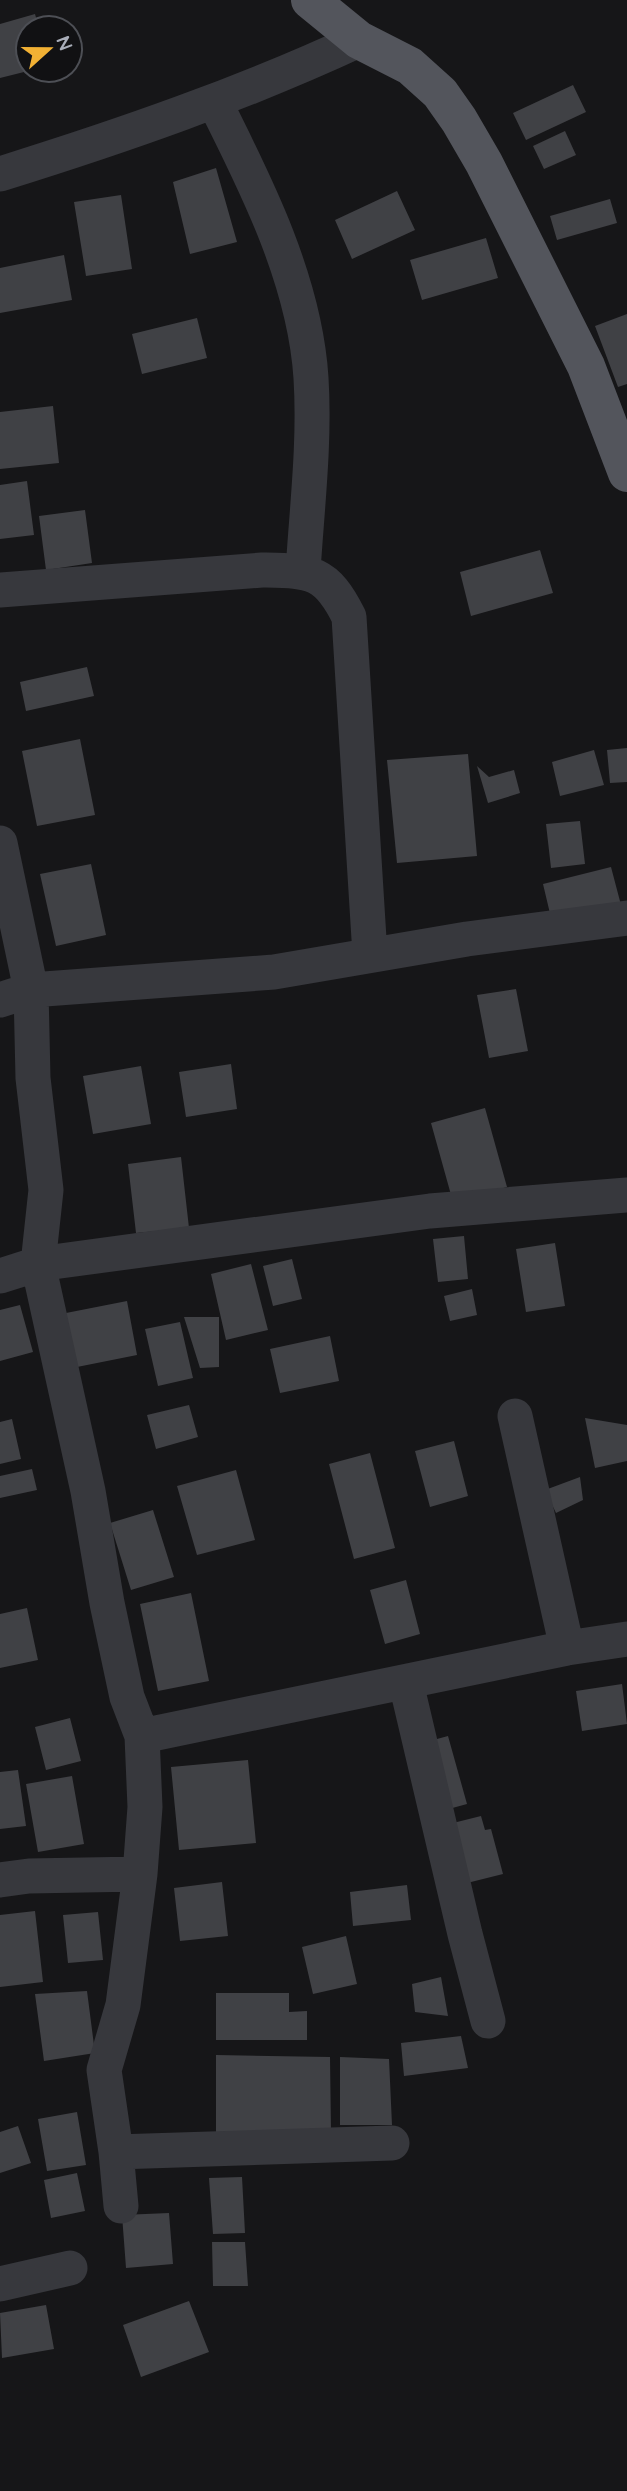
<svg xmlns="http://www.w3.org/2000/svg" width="627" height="2491" font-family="Quicksand,sans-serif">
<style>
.building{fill:#404145}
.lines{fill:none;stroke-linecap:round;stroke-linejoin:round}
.minor{stroke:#37383d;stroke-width:35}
.major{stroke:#53555c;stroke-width:38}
</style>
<rect width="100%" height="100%" fill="#161618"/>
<path class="building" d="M35 14 39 28H28V71L0 78V24Z
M573 85 586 112 526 140 513 113Z
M565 131 576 155 544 169 533 146Z
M216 168 237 242 190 254 173 182Z
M397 191 415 230 352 259 335 220Z
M121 195 132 269 86 276 74 202Z
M610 199 617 223 557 240 550 216Z
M486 238 498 278 422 300 410 260Z
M64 255 72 300 0 313V268Z
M627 314V384L618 387 595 326Z
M197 318 207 358 142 374 132 334Z
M53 406 59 463 0 469V412Z
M27 481 34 535 0 539V485Z
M85 510 92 563 46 570 39 516Z
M540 550 553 593 471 616 460 572Z
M87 667 94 696 26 711 20 682Z
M80 739 95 815 37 826 22 751Z
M627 748V782L610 783 607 750Z
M594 750 604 785 560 796 552 762Z
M468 754 477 856 397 863 387 760Z
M477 766 489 777 514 770 520 793 488 803Z
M580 821 585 864 551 868 546 824Z
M91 864 106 935 56 946 40 874Z
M611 867 621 905 552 922 543 884Z
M516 989 528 1051 489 1058 477 995Z
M231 1064 237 1109 186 1117 179 1072Z
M141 1066 151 1124 93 1134 83 1076Z
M485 1108 507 1187 453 1202 431 1123Z
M181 1157 189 1228 136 1233 128 1164Z
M464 1236 468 1279 438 1282 433 1239Z
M555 1243 565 1306 526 1312 516 1249Z
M292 1259 302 1299 273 1306 263 1266Z
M251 1264 268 1330 226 1340 211 1274Z
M472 1289 477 1315 450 1321 444 1296Z
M127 1301 137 1355 77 1367 66 1313Z
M20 1305 33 1352 0 1361V1310Z
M184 1317H219V1367L200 1368Z
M180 1322 193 1378 158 1386 145 1329Z
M330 1336 339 1381 280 1393 270 1349Z
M189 1405 198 1437 156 1449 147 1415Z
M585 1418 627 1425V1461L595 1468Z
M12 1419 21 1459 0 1464V1422Z
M454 1441 468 1496 430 1507 415 1451Z
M370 1453 395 1548 354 1559 329 1464Z
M32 1469 37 1490 0 1498V1476Z
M236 1470 255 1540 197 1555 177 1486Z
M580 1477 583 1500 556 1513 545 1490Z
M153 1510 174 1577 131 1590 110 1523Z
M406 1580 420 1634 385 1644 370 1590Z
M191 1593 209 1681 158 1691 140 1604Z
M27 1608 38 1660 0 1668V1614Z
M622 1684 627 1724 582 1731 576 1691Z
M70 1718 81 1761 46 1770 35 1727Z
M448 1736 467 1804 445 1810 426 1742Z
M248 1760 256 1843 179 1850 171 1767Z
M18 1770 26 1826 0 1829V1772Z
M72 1776 84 1844 38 1852 26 1784Z
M481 1816 485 1830 491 1829 503 1874 463 1884 449 1824Z
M222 1882 228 1936 180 1941 174 1888Z
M407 1885 411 1920 353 1926 350 1892Z
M35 1911 43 1982 0 1987V1915Z
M98 1912 103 1960 68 1963 63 1915Z
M346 1936 357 1984 313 1994 302 1947Z
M441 1977 448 2016 415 2012 412 1984Z
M87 1991 95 2053 44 2061 35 1994Z
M216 1993H289V2012L307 2011V2040H216Z
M461 2036 468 2068 404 2076 401 2043Z
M216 2055 330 2057 331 2134 216 2132Z
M340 2057 389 2059 392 2125H340Z
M77 2112 86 2165 47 2171 38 2119Z
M18 2126 31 2163 0 2173V2132Z
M77 2173 85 2211 51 2218 44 2180Z
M242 2177 245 2233 213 2234 209 2178Z
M169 2213 173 2264 126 2268 122 2215Z
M212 2242H245L248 2286H213Z
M189 2301 209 2352 141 2377 123 2325Z
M46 2305 54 2349 2 2358 0 2313Z"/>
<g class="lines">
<path class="minor" d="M214 101C257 186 305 282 311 378 315 442 307 507 303 571
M0 174C122 136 243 94 359 40
M0 590 262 570C310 571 326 570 349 617L370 955
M0 843 31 990 33 1078 46 1190 38 1264 88 1491 107 1603 127 1697 142 1736 145 1807 140 1874 123 2005 104 2070 116 2152 121 2206
M0 1000 31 990 274 972 467 939 627 918
M0 1276 38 1264 430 1211 627 1195
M515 1416 567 1648
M406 1683 465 1934 488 2021
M142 1736 567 1648 627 1639
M0 1880 29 1876 140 1874
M116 2152 392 2143
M0 2284 70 2268"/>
<path class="major" d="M310 0 359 40 410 66 440 93 459 120 484 163 586 366 627 473"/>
</g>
<g transform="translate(49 49) rotate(69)"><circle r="33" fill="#111113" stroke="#4d4f55" stroke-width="2"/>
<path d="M0-5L12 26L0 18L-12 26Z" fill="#f2b134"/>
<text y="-10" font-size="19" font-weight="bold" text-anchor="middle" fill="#a8adb8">N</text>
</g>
</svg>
